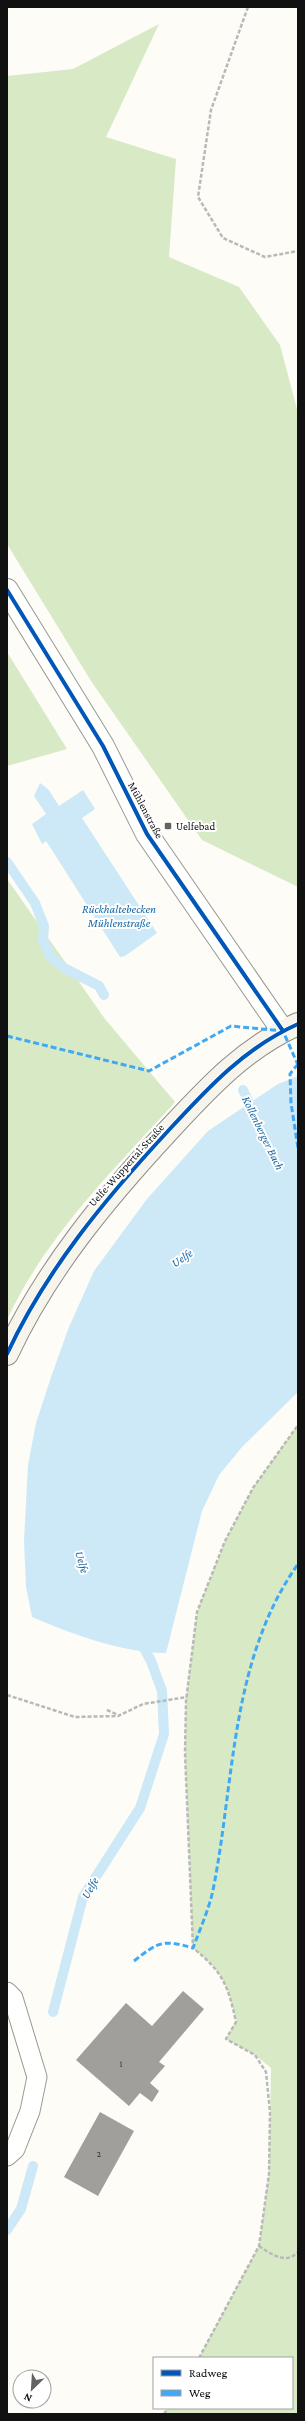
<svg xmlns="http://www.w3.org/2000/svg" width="305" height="2421" font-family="'Crimson Pro',serif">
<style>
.forest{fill:#d8eac5}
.water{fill:#cde8f7}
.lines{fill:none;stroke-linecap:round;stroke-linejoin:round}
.stream{stroke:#cde8f7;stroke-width:10}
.building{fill:#a19f9c}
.service-casing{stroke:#979795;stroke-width:21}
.minor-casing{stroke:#979795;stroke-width:24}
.secondary-casing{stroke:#8e8d8b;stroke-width:24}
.path{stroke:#b9b9b8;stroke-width:2.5;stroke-dasharray:4 2;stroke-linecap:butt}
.service{stroke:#fffffe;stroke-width:19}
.minor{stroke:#fffffe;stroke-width:22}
.secondary{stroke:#f6f4eb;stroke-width:22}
.quiet{stroke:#3fa9f5;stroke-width:3;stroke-dasharray:6 3;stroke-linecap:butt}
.cycleway-casing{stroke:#fff;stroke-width:6}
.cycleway{stroke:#0057b8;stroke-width:4}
.poi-dot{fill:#646362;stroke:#fff;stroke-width:1.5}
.labels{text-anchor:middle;stroke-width:4;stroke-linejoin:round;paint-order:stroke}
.number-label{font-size:9px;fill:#353434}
.street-label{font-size:11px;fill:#111;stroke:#fff}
.poi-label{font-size:11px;fill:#111;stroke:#fff;text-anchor:start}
.water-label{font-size:12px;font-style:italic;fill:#1768a6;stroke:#fff}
</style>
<rect width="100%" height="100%" fill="#fdfcf7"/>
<path class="forest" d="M159 24 106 137 176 159 169 257 239 287 280 345 298 413V887L202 840 91 681 7 544V76L73 69Z
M7 652 67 749 7 766Z
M7 879 105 1019 175 1102C114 1170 46 1235 7 1320Z
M298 1425V2414H164L168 2408H292V2358H199L259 2246 269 2174 271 2068 255 2055 226 2039 236 2021C228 1985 223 1971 193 1948L185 1753 186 1701 197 1612 225 1541 253 1488Z"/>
<path class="water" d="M40 783 48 789 59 806 83 790 95 809 82 818 157 933 125 956 120 957 50 847 46 841 42 844 32 824 46 814 34 796Z
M298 1076V1392L242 1447 219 1475 202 1511 166 1653C126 1654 69 1633 32 1617L26 1587 24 1541 28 1465 36 1423 51 1377 69 1327 94 1271 147 1199 208 1131 278 1084Z"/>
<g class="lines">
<path class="stream" d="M7 862 35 903 44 926 43 940 51 957 64 968 99 986 104 995
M243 1090 255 1116
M53 2012 83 1897 140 1808 164 1734 162 1691 151 1661 140 1641
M7 2230 21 2209 33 2166"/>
</g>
<path class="building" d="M183 1991 204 2009 159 2062 165 2066 150 2083 159 2091 152 2102 140 2093 129 2106 76 2060 126 2003 152 2026Z
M100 2112 134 2131 98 2196 64 2177Z"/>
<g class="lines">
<defs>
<path id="service" d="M7 1992 13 1998 37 2077 30 2111 15 2149 7 2156"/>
<path id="minor" d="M7 590 103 746 147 834 283 1031"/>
<path id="secondary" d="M7 1354C46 1270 105 1199 168 1131 207 1089 244 1048 298 1024"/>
</defs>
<use href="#service" class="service-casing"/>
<use href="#minor" class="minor-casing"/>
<use href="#secondary" class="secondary-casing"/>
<path class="path" d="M248 7 211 110 198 197 223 238 265 257 298 251
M7 1695 75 1717 118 1716 143 1704 187 1697
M107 1710 118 1715
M259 2246C271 2254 286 2265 298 2252
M199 2358 259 2246 269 2174 270 2112 266 2072 255 2055 226 2039 236 2022C228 1985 223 1972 193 1948L185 1753 186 1701 197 1612 225 1541 253 1488 298 1425
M164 2414 168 2408"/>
<use href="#service" class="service"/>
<use href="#minor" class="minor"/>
<use href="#secondary" class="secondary"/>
<path class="quiet" d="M7 1036 149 1071 231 1026 283 1031 298 1065
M298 1064 290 1074 291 1103 298 1148
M134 1961C158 1942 163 1939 193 1948 200 1929 209 1909 213 1890 235 1780 230 1660 298 1564"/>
<defs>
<path id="cycleway" d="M7 590 103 746 147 834 283 1031
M7 1354C46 1270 105 1199 168 1131 207 1089 244 1048 298 1024"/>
</defs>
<use href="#cycleway" class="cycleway-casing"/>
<use href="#cycleway" class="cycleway"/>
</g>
<rect class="poi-dot" x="164" y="822" width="8" height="8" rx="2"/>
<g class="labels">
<g class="number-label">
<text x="121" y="2067">1</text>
<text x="99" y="2157">2</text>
</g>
<g class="street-label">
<text transform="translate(146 810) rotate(62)" y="4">Mühlenstraße</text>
<text transform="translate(126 1165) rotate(-48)" y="4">Uelfe-Wuppertal-Straße</text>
</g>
<g class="poi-label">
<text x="176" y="830">Uelfebad</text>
</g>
<g class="water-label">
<text x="119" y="913">Rückhaltebecken<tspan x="119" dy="14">Mühlenstraße</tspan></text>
<text transform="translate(263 1133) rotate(64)" y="4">Kollenberger Bach</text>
<text transform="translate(182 1258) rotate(-34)" y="4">Uelfe</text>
<text transform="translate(82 1562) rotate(74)" y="4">Uelfe</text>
<text transform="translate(90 1888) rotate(-60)" y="4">Uelfe</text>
</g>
</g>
<rect width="305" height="2421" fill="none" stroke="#111111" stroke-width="16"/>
<rect x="153" y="2357" width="140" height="52" fill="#ffffff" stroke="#a0a0a0"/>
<rect x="161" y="2370" width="20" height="6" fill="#0057b8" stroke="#a0a0a0"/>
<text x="189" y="2377" font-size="12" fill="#111111">Radweg</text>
<rect x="161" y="2390" width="20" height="6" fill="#3fa9f5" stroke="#a0a0a0"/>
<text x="189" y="2397" font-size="12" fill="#111111">Weg</text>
<g transform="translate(32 2389) rotate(205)"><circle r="19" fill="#ffffff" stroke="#a0a0a0"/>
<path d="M0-3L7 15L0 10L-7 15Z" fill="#646362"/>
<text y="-6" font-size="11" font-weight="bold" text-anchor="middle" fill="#111111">N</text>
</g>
</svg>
